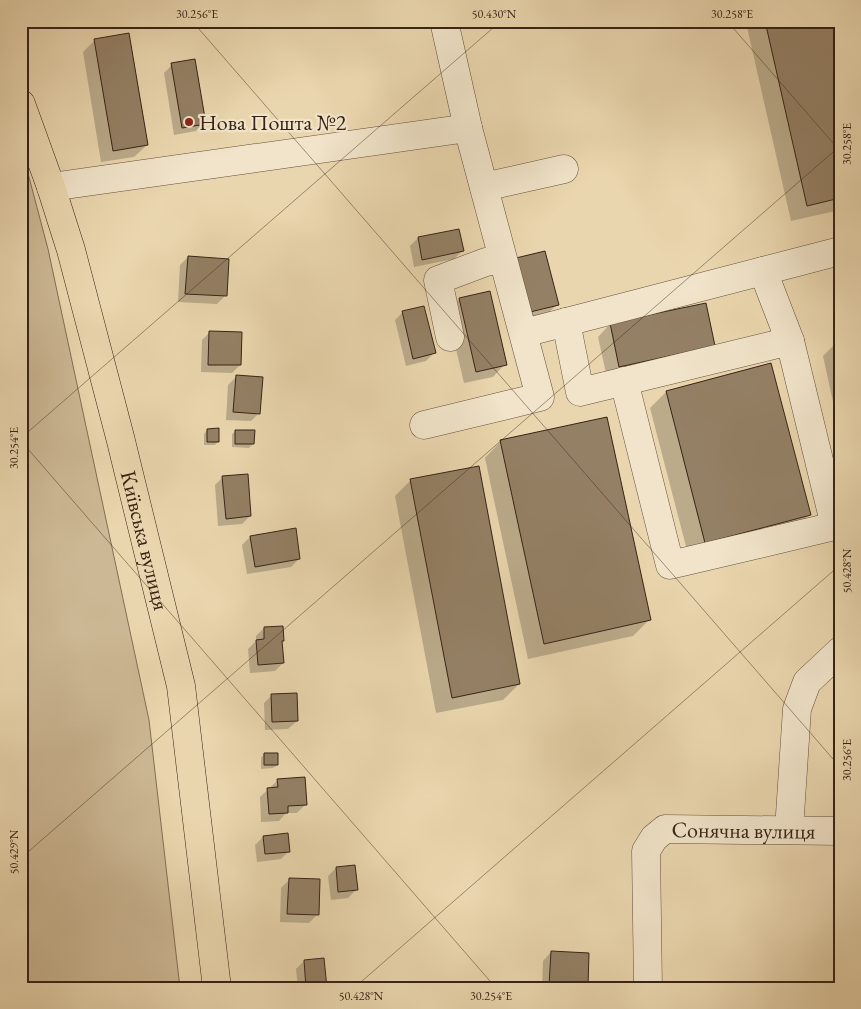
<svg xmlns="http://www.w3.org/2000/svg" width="861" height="1009" font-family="'EB Garamond',serif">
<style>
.green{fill:#ccb894;stroke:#826e55}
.shadow{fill:#0003}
.building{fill:#948065;stroke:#372316}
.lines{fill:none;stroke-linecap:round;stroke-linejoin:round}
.minor-casing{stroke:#64503c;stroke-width:29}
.major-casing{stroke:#372316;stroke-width:29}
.minor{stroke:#f1e4ca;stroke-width:28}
.major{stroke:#ead6ae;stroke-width:28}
.ticks{fill:none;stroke:#372316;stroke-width:1;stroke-opacity:0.45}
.poi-dot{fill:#8f2418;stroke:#f1e4ca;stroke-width:2}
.labels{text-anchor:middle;stroke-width:4.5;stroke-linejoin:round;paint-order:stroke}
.poi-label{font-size:22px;fill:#372316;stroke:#f1e4ca;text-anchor:start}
.street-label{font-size:22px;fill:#372316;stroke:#f1e4ca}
.neatline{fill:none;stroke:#372316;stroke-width:2}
.ticks-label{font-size:12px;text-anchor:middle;fill:#372316}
</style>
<rect width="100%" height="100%" fill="#ead6ae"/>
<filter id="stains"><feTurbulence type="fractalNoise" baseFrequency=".004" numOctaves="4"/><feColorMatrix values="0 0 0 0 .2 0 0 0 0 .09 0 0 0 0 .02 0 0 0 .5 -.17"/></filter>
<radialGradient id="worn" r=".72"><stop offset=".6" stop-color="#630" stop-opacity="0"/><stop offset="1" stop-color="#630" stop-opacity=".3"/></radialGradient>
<path class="green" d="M21 147 48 249 149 720 180 988H21Z"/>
<path class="shadow" d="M335 21H369L337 28Z
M752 21H840V210L791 221 747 27Z
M95 40 147 145 134 157 101 162 83 52Z
M172 65 204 123 196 131 174 135 164 73Z
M418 238 462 251 454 259 414 267 410 246Z
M188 257 225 296 217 304 178 302 180 265Z
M504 271 558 304 545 316 518 323Z
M459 299 505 364 493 377 464 383 447 311Z
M403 312 434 353 426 361 406 366 395 320Z
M610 324 714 346 607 378 598 337Z
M210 332 240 365 232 373 201 372 202 340Z
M839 340H840V434L823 356Z
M770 364 809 515 793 531 689 558 650 408 666 392Z
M236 377 259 413 251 421 226 420 228 385Z
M207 430 218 441 215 445H204V434Z
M236 431 253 444 249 448 232 447V434Z
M501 441 649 620 633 636 528 659 485 458Z
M223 477 250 516 242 524 218 526 215 485Z
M411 480 519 684 503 700 436 713 395 496Z
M250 537 299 559 291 567 247 574 242 545Z
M264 628 283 641 281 642 283 663 275 671 250 673 248 649 256 641V636Z
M272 695 297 721 288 729 265 730 264 703Z
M264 754 277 765 273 768 261 769V758Z
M278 780 305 805 297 813H286L279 821 261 822 260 797Z
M263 837 289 851 281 859 257 862 255 845Z
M336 868 356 890 348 898 331 900 328 876Z
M289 880 317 915 309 923 280 922 281 888Z
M551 952 587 987 542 988 543 961Z
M304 961 325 988H298L296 969Z"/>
<path class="building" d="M765 21H840V198L807 206Z
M129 33 148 145 113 151 94 39Z
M195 59 206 124 182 128 171 63Z
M459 229 464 251 422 260 418 237Z
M545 251 559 305 530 312 516 258Z
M188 256 229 259 227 296 185 294Z
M490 291 507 365 476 372 459 298Z
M706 303 715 346 619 367 610 323Z
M424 306 436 353 413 359 402 311Z
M209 331 242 332 241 365H208Z
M771 363 811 515 705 543 666 391Z
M236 375 263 377 260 414 233 412Z
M607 417 651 620 544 644 500 440Z
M219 428V442H207V429Z
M235 430H255L254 444H235Z
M479 466 520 684 452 698 410 479Z
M248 474 251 516 226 519 222 476Z
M296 528 300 559 255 567 250 536Z
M283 626 284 641H282L284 663 258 665 256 640 264 639V627Z
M297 693 298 721 272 722 271 694Z
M264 753H278V765H264Z
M305 777 307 805 288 806V813L269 814 267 788 278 787 277 779Z
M288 833 290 852 265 854 263 836Z
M355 865 358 890 338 892 336 867Z
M289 878 320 879 319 915 287 914Z
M551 951 589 953 588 987 549 986Z
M324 958 327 988H306L304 960Z"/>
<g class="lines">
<defs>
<g id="minor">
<path d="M444 21 468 128"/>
<path d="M51 187 468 128 540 397 424 425"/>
<path d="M484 187 564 169"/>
<path d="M566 322 580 392 790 341"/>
<path d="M524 333 840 251"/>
<path d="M450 337 438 280 486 262 502 259"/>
<path d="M624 381 670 565 835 526 790 341 763 271"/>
<path d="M789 830 797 709 807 682 840 651"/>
<path id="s1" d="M648 988 646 851 654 838 665 829 840 831"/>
</g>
<g id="major">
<path id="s2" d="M21 104 51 187 71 250 120 437 181 686 217 988"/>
</g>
</defs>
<use href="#minor" class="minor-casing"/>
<use href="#major" class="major-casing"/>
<use href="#minor" class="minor"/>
<use href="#major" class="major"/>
</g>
<path class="ticks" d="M192 21 840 767M727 21 840 151M21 438 501 21M21 441 496 988M21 858 840 146M354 988 840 565M836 988 840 984"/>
<circle class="poi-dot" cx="189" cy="122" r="5"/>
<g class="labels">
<g class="poi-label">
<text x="199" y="130">Нова Пошта №2</text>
</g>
<g class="street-label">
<text dy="8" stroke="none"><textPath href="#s2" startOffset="454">Київська вулиця</textPath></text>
<text dy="8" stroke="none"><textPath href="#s1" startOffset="245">Сонячна вулиця</textPath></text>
</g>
</g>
<rect width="861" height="1009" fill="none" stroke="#ead6ae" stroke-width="55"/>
<rect x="28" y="28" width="806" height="954" class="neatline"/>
<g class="ticks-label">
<text x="197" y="18">30.256°E</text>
<text x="494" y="18">50.430°N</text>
<text x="732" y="18">30.258°E</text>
<text transform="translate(847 144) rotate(-90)" y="4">30.258°E</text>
<text transform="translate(14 448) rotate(-90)" y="4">30.254°E</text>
<text transform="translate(847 571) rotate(-90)" y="4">50.428°N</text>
<text transform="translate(847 760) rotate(-90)" y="4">30.256°E</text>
<text transform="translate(14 852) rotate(-90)" y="4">50.429°N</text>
<text x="361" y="1000">50.428°N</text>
<text x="491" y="1000">30.254°E</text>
</g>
<rect width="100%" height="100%" filter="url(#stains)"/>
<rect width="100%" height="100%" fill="url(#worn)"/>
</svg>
